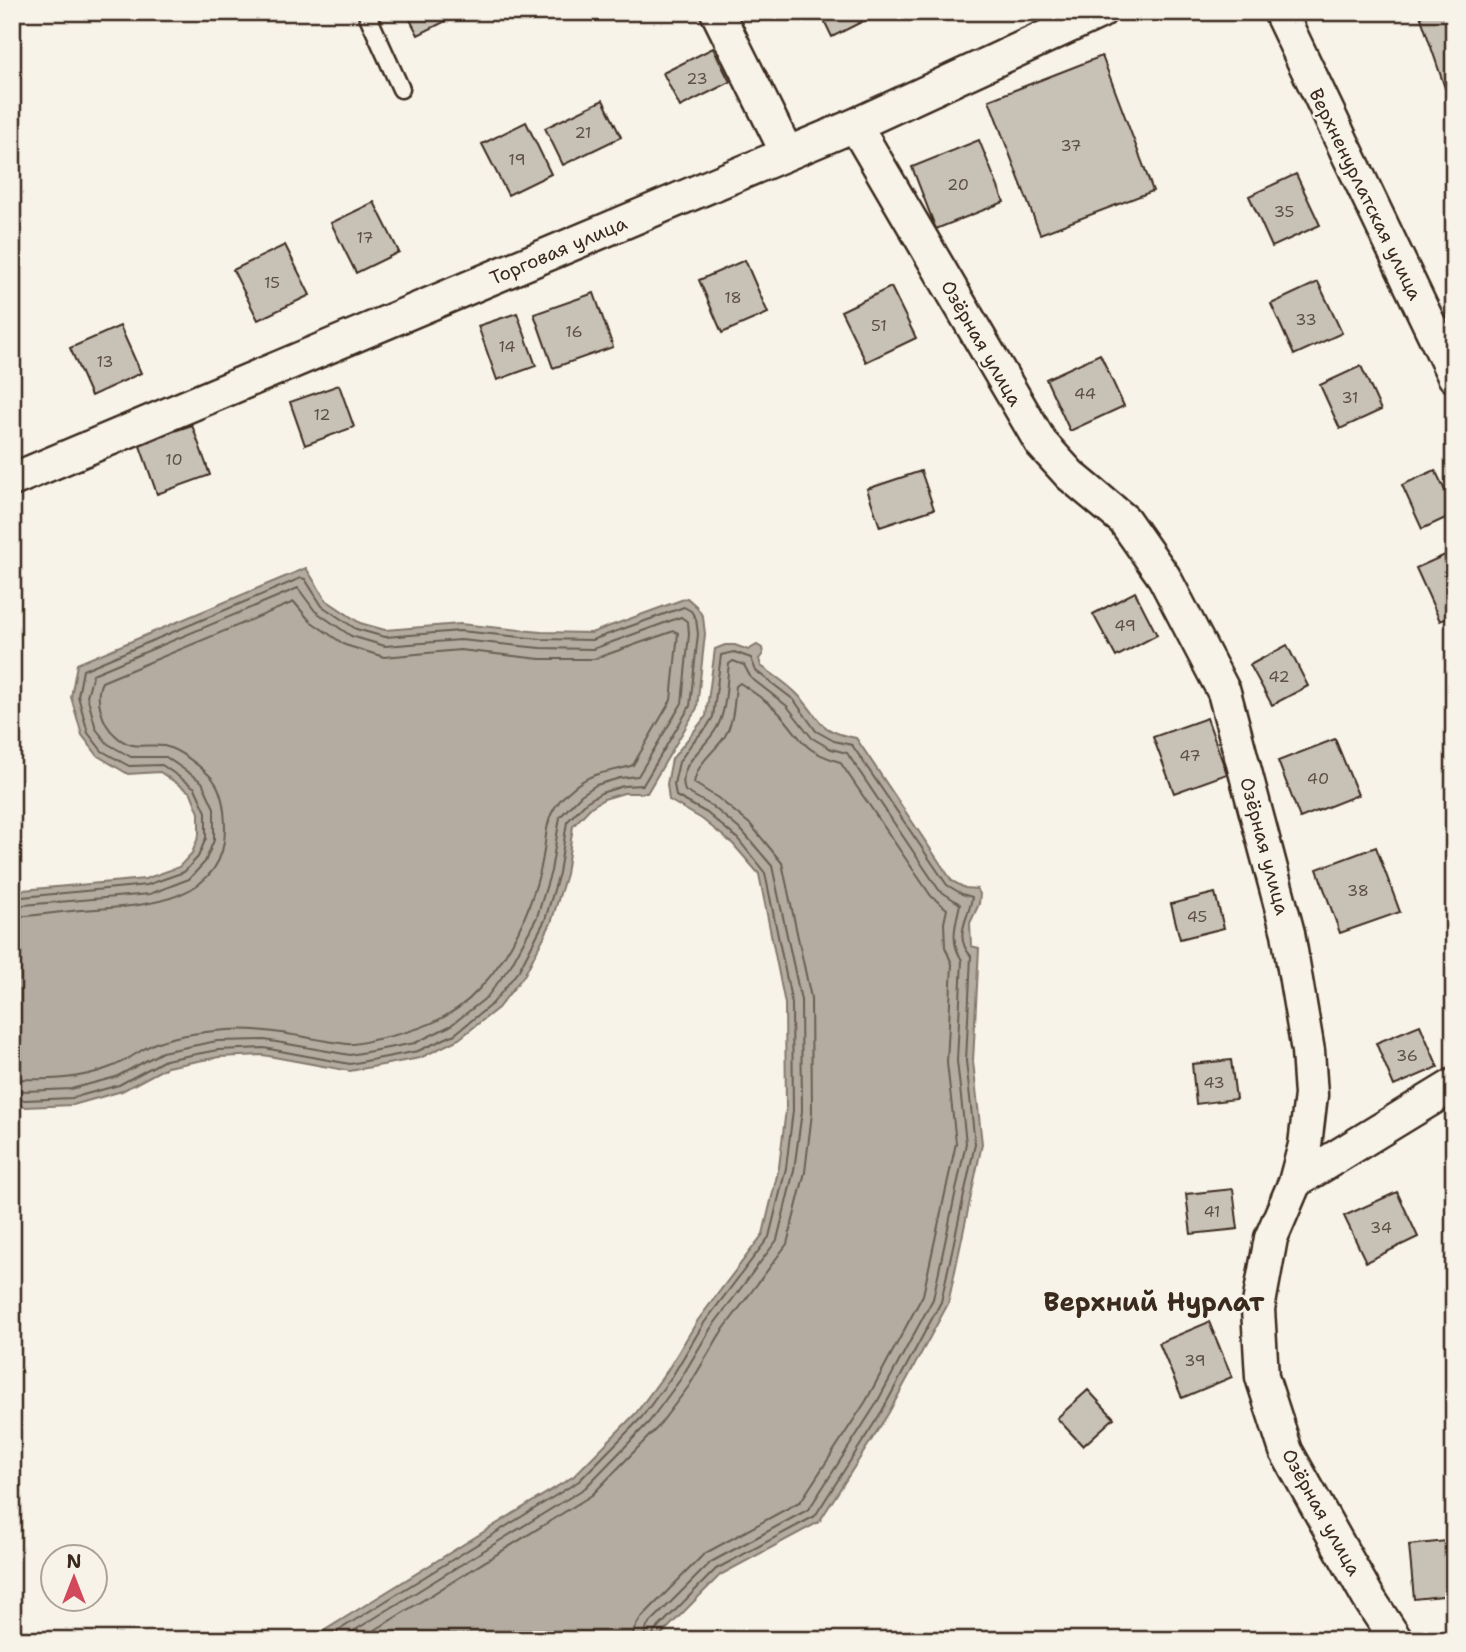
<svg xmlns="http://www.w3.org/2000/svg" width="1466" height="1652" font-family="'Shantell Sans',sans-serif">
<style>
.water{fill:#b4aca0;stroke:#84786c;stroke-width:2}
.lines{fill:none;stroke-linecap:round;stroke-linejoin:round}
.shore{stroke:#6b5e52;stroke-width:2}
.building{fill:#c8c1b6;stroke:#3b2a1e;stroke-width:2}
.service-casing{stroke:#3b2a1e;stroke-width:21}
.minor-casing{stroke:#3b2a1e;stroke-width:37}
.service{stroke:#f7f3e8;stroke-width:16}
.minor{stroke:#f7f3e8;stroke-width:32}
.labels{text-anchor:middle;stroke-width:5;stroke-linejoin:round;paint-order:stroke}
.number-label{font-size:16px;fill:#5e5044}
.street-label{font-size:19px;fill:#3b2a1e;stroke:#f7f3e8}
.district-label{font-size:26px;font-weight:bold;fill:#3b2a1e;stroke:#f7f3e8}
</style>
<rect width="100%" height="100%" fill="#f7f3e8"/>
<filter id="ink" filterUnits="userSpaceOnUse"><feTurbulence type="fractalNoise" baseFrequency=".0143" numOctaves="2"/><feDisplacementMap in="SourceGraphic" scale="14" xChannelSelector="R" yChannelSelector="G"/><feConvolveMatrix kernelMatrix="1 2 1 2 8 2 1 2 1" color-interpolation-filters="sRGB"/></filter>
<g filter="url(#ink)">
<path class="water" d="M306 568 326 600 360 623 385 630 460 624 541 632 591 633 687 598 696 606 703 617 705 634 697 708 647 793H624L604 799 591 807 573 826 566 874 551 923 525 974 498 1008 459 1039 420 1058 350 1071 263 1055 219 1057 167 1067 122 1091 73 1105 25 1107 12 1105V891L145 879 179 867 192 853 199 835V813L191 793 160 772 128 774 98 756 82 735 71 697 77 664Z
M725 645H735L748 650 757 645 762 648 763 654 759 659 761 666C774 675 786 683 796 693 823 719 814 730 856 738L952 881 965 888 977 889 980 894 979 904 970 923 971 946 979 948 973 1061 982 1144 948 1304 888 1414 819 1522 720 1575 656 1640H309L574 1476 636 1413 667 1371 698 1320 763 1234 779 1167 786 1109 785 1004 759 874 733 844 702 819 669 800 667 784 672 759 706 716 715 649Z"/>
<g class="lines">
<path class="shore" d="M12 898 147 885 184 872 198 857 206 838V812L195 788 162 765 129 766 102 751 88 733 78 696 83 670 301 578 305 579 322 606 356 629 385 637 460 631 541 639 592 640 684 607 691 611 696 619 698 634 690 706 643 785 623 786 601 793 586 802 567 822 559 873 545 920 519 970 493 1003 455 1034 418 1051 350 1064 264 1048 218 1050 165 1060 119 1085 72 1098 25 1100 12 1098
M12 906 150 894 189 879 205 862 214 840V808L202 782 166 757H131L108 744 96 729 87 696 93 674 298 588 315 611 351 636 385 646 460 640 540 648 593 649 681 617 688 622 689 634 682 703 638 776 620 778 596 785 581 795 560 817 551 871 537 917 511 965 487 997 450 1026 415 1043 350 1055 265 1040 217 1041 162 1052 116 1077 71 1089 26 1091 12 1089
M12 917C35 916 58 912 81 910 136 906 225 906 225 829 225 811 223 788 209 775 199 765 178 749 164 746 145 743 132 752 115 735 102 724 94 697 102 682L294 602 310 621 345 645 384 657 460 650 540 659H594L674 631 678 633 671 700 633 765C612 773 595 770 574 787 539 815 550 833 540 871 529 913 510 956 480 988 451 1021 414 1032 373 1040 364 1042 355 1045 347 1044 302 1038 261 1025 215 1031 197 1033 175 1036 158 1042 142 1048 128 1061 111 1067 79 1080 46 1080 12 1079
M323 1640 579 1481 642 1417 673 1375 704 1323 769 1237 786 1168 793 1110 792 1004 765 873 738 839 707 813 676 796 674 784 679 762 692 743 707 727 713 717 721 655 734 652 751 658 756 671 794 700 816 731 834 741 852 745 947 885 962 894 972 897C970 917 952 935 971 956L966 1061 975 1144 941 1302 882 1411 815 1516 716 1569 654 1632 652 1640
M339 1640 585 1488 649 1422 680 1380 711 1328 777 1240 794 1170 802 1111 801 1000 772 866 743 832 712 806 685 791C676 764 705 749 716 729 727 712 726 684 729 664L733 661 744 665 751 678 787 706 812 738 831 749 847 753 939 890 960 904C956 924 949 941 962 960L957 1061 966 1143 933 1299 875 1406 809 1509 711 1562 647 1626 643 1640
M359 1640 592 1495 657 1428 689 1386 720 1334 787 1244 805 1172 812 1113 811 998 782 863 751 825 718 798 694 783C698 761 714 753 725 736 734 721 734 703 736 686L740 683C754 693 769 702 780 714 805 742 801 750 840 762L931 896 947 909 944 923 945 947 952 964 947 1063 956 1143 923 1295 866 1401 801 1501 704 1554 640 1619 634 1629 633 1640"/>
</g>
<path class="building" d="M406 12H462V13L418 35Z
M820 12H876L877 14 832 37Z
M1419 12H1454V85L1445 88Z
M713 48 730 82 680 107 663 73Z
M1102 56 1153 191 1040 234 989 100Z
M603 100 621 137 563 165 545 128Z
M526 122 551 174 508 195 482 144Z
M979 140 1004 202 936 229 912 167Z
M1296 174 1320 225 1272 247 1249 196Z
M374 202 399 252 356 273 331 223Z
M285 245 310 295 258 320 233 270Z
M745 260 768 313 722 333 699 280Z
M1318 282 1342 333 1294 355 1271 304Z
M891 287 916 338 866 362 841 311Z
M594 293 613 347 553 368 534 314Z
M517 313 536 366 497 380 478 326Z
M120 326 141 373 91 396 70 348Z
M1100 354 1124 406 1070 431 1046 379Z
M1361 366 1381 410 1340 429 1320 385Z
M339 385 354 427 305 445 290 402Z
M192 425 210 475 157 494 139 443Z
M1435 470 1454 509V514L1422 529 1402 485Z
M921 471 934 509 880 527 867 489Z
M1454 551V615L1440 621 1416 568Z
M1135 592 1157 635 1116 657 1093 614Z
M1287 645 1308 686 1272 705 1250 665Z
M1207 718 1227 774 1174 793 1153 737Z
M1335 739 1358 795 1300 818 1278 761Z
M1376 847 1400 912 1340 933 1317 869Z
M1215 893 1224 928 1180 939 1171 904Z
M1420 1025 1438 1067 1394 1086 1376 1043Z
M1231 1060 1236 1099 1196 1104 1192 1064Z
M1233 1189 1238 1229 1191 1234 1186 1194Z
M1397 1192 1418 1237 1366 1262 1344 1216Z
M1209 1322 1232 1377 1182 1398 1159 1343Z
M1088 1390 1114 1418 1083 1446 1057 1418Z
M1446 1541 1452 1595 1414 1599 1409 1545Z"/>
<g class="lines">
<defs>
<path id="service" d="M366 12 401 89"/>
<path id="minor" d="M717 12 787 153
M1280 12 1454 376
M855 125 1041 443 1070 475 1124 520 1164 577 1224 692 1288 933 1308 1051 1311 1095 1305 1145 1295 1182 1271 1238 1258 1309 1262 1377 1286 1451 1368 1597 1396 1640
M12 480 855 125 1100 12
M1295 1182 1454 1085"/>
</defs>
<use href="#service" class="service-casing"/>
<use href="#minor" class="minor-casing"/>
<use href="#service" class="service"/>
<use href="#minor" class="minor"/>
</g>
</g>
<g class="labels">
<g class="number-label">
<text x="697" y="84">23</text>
<text x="583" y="138">21</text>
<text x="1071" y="151">37</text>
<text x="517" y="165">19</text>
<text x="958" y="190">20</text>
<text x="1284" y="217">35</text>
<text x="365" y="243">17</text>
<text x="272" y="288">15</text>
<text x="733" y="303">18</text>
<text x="1306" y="325">33</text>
<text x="879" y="331">51</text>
<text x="574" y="337">16</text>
<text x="507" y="352">14</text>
<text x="105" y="367">13</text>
<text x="1085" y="399">44</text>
<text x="1350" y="403">31</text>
<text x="322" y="420">12</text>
<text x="174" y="465">10</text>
<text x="1125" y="631">49</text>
<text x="1279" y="682">42</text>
<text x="1190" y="761">47</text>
<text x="1318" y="784">40</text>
<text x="1358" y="896">38</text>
<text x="1197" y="922">45</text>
<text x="1407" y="1061">36</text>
<text x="1214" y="1088">43</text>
<text x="1212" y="1217">41</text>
<text x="1381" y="1233">34</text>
<text x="1195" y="1366">39</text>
</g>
<g class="street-label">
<text transform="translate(1366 194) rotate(64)" y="7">Верхненурлатская улица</text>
<text transform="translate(558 250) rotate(-23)" y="7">Торговая улица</text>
<text transform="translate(982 343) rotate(60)" y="7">Озёрная улица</text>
<text transform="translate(1265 846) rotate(75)" y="7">Озёрная улица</text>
<text transform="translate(1322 1512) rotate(61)" y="7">Озёрная улица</text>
</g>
<g class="district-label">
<text x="1154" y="1311">Верхний Нурлат</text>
</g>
</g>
<rect width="1466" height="1652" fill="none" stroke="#f7f3e8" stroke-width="42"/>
<rect x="21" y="21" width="1424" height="1610" fill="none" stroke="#3b2a1e" stroke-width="2.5" filter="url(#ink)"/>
<g transform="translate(74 1578)"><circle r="33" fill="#f7f3e8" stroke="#aca397" stroke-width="2"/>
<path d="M0-5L12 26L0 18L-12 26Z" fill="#d1495b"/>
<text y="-10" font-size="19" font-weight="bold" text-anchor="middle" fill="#3b2a1e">N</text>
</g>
</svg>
